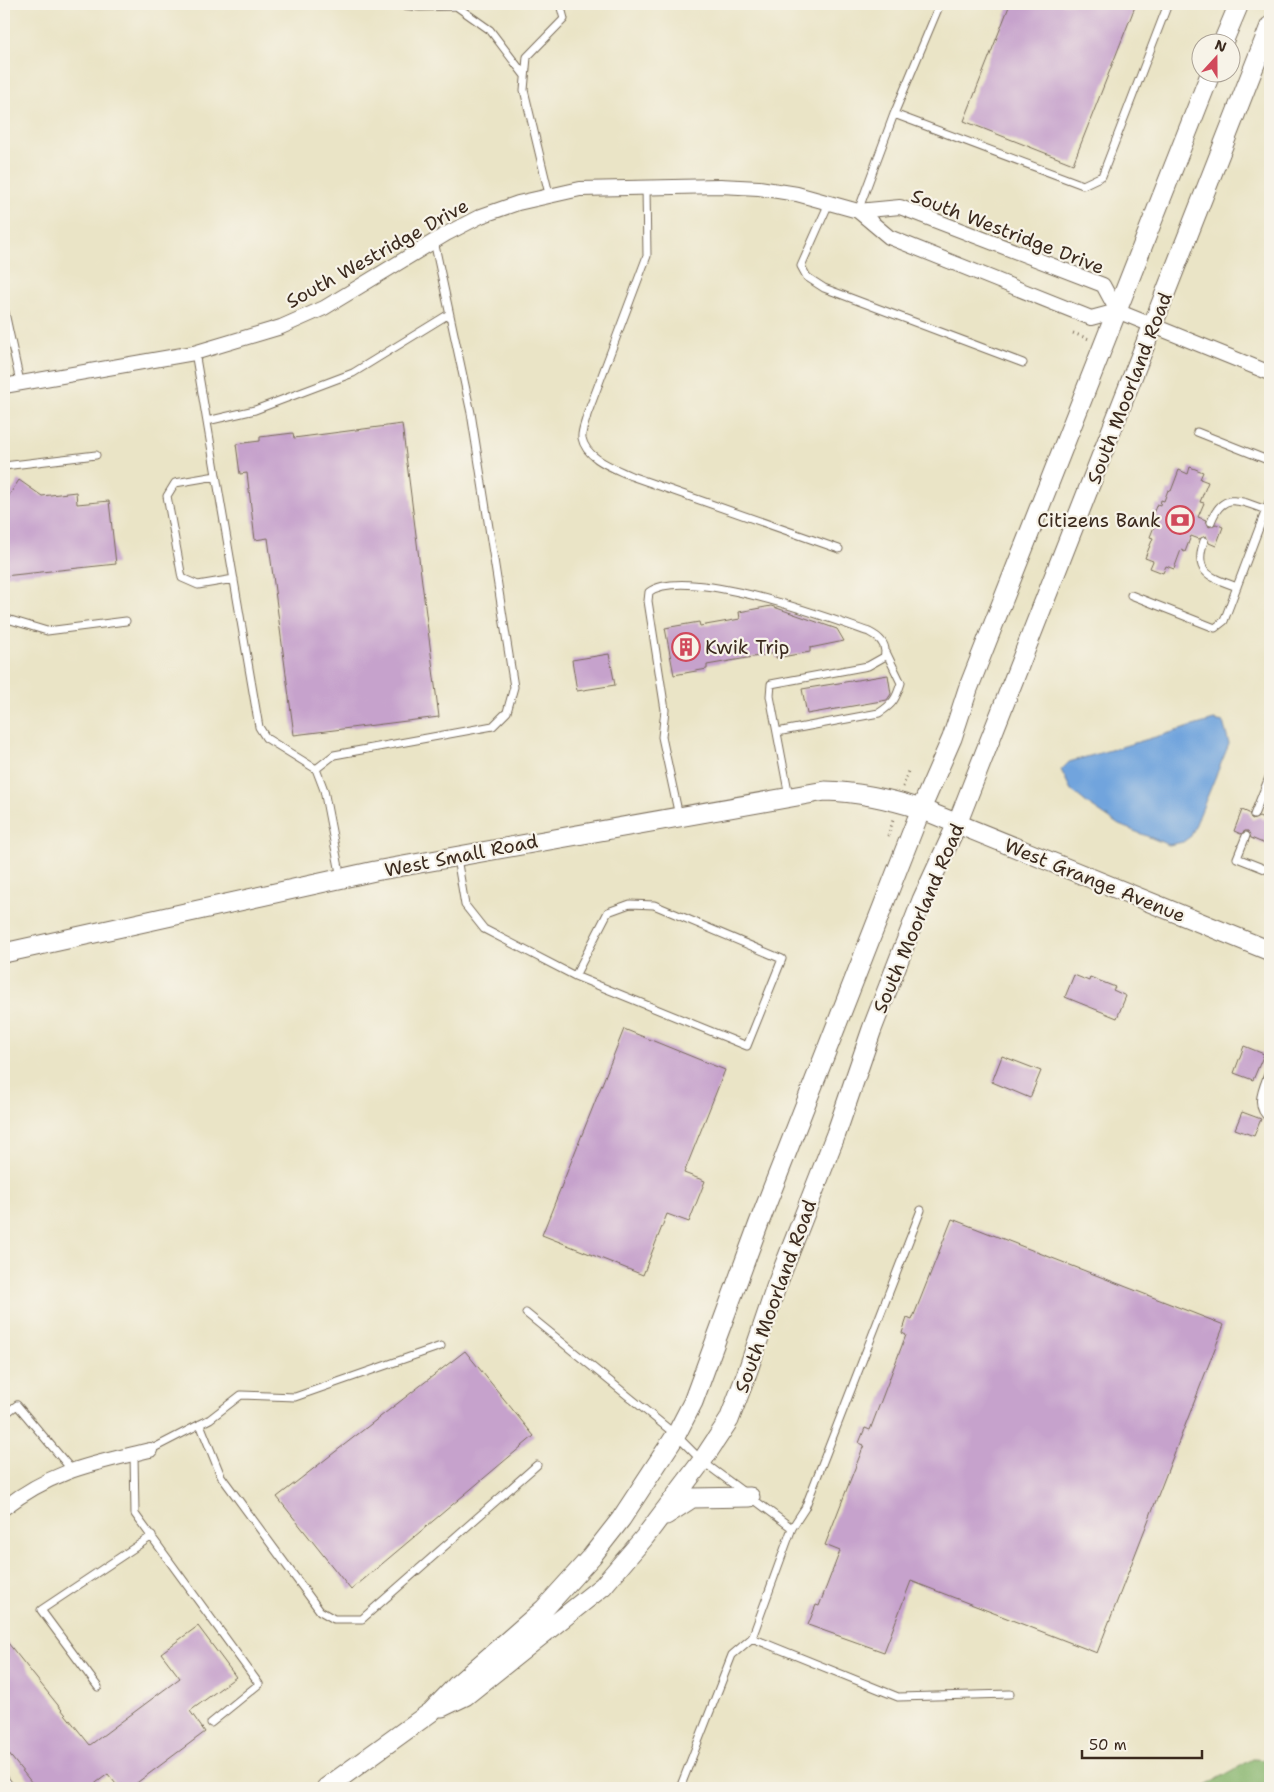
<svg xmlns="http://www.w3.org/2000/svg" width="1274" height="1792" font-family="'Shantell Sans',sans-serif">
<style>
.forest{fill:#88b66e;stroke:#627046}
.water{fill:#71a4dd;stroke:#56677e}
.building{fill:#c6a2cc}
.lines{fill:none;stroke-linecap:round;stroke-linejoin:round}
.lane-casing{stroke:#786b59;stroke-width:9}
.street-casing{stroke:#786b59;stroke-width:16}
.secondary-casing{stroke:#786b59;stroke-width:21}
.path{stroke:#786b59;stroke-width:3;stroke-dasharray:1 4;stroke-linecap:butt}
.lane{stroke:#fff;stroke-width:7}
.street{stroke:#fff;stroke-width:14}
.secondary{stroke:#fff;stroke-width:19}
.labels{text-anchor:middle;stroke-width:4.5;stroke-linejoin:round;paint-order:stroke}
.street-label{font-size:19px;fill:#3b2a1e;stroke:#f7f3e8}
.poi-label{font-size:19px;fill:#3b2a1e;stroke:#f7f3e8;text-anchor:end}
</style>
<rect width="100%" height="100%" fill="#f7f3e8"/>
<filter id="ink" filterUnits="userSpaceOnUse"><feTurbulence type="fractalNoise" baseFrequency=".02" numOctaves="2"/><feDisplacementMap in="SourceGraphic" scale="10" xChannelSelector="R" yChannelSelector="G"/><feConvolveMatrix kernelMatrix="1 2 1 2 8 2 1 2 1" color-interpolation-filters="sRGB"/></filter>
<filter id="wash" filterUnits="userSpaceOnUse"><feTurbulence type="fractalNoise" baseFrequency=".0096" numOctaves="4" result="noise"/><feDisplacementMap in="SourceGraphic" scale="20" xChannelSelector="R" yChannelSelector="G"/><feGaussianBlur stdDeviation="1.12" result="paint"/><feColorMatrix in="noise" values="0 0 0 0 0 0 0 0 0 0 0 0 0 0 0 0 0 1.4 0 .05"/><feComposite in="paint" operator="in"/></filter>
<g filter="url(#wash)">
<rect width="100%" height="100%" fill="#eae4c6"/>
<path class="forest" d="M1253 1759 1270 1760V1788H1201Z"/>
<path class="water" d="M1214 720 1223 722 1229 744 1191 836 1183 842 1169 845 1119 825 1088 804 1071 790 1061 770 1069 762Z"/>
<g id="blocks">
<path class="building" d="M1010 4H1136L1073 164 964 121Z
M402 424 439 717 294 735 268 538 255 540 247 473 240 474 236 444 260 441V437L293 433 294 438Z
M1190 467 1203 472 1200 479 1208 482 1200 502 1204 503 1198 517 1206 520 1209 527 1216 524 1223 527 1216 546 1209 543 1206 536 1199 539 1191 536 1185 552 1181 550 1174 569 1166 566 1163 573 1150 568 1153 561 1145 558 1153 538 1150 537 1155 524 1152 523 1154 519 1151 518 1157 504 1160 505 1161 500 1164 501 1168 490 1171 491 1179 470 1188 474Z
M19 480 42 496 76 492 77 504 109 501 116 564 4 576V503Z
M771 606 837 629 844 641 810 648V652L776 658V653L707 665V669L674 675 665 628 699 622 700 626 740 619 739 612Z
M609 654 615 685 577 691 572 660Z
M888 675 891 694 887 700 807 714 802 689Z
M1242 810 1249 813 1252 820 1259 817 1270 822V846L1251 838 1248 831H1245L1241 834 1234 831Z
M1074 975 1089 981 1090 977 1115 987 1113 990 1126 996 1117 1018 1065 997Z
M624 1029 725 1070 684 1173 705 1181 689 1222 667 1214 643 1275 542 1235Z
M1244 1046 1264 1054 1253 1080 1234 1073Z
M1002 1056 1041 1071 1030 1098 992 1082Z
M1242 1112 1261 1119 1254 1136 1235 1129Z
M952 1219 1224 1325 1097 1653 911 1581 884 1652 808 1625 816 1605 819 1606 840 1551 825 1545 864 1445 859 1443 865 1428 870 1430 906 1335 902 1333 907 1318 912 1320Z
M465 1351 534 1436 351 1590 277 1497Z
M198 1626 236 1677 190 1711 205 1732 130 1788H119L108 1774 89 1788H36L4 1748V1638L90 1745 180 1678 161 1653Z"/>
</g>
</g>
<g filter="url(#ink)">
<use href="#blocks" fill-opacity="0" stroke="#786b59" stroke-width="1"/>
<g class="lines">
<defs>
<path id="lane" d="M391 4 420 7 456 6 490 30 525 76
M894 114 1083 185 1102 176 1168 4
M646 187 647 256 587 415C586 421 581 431 582 438 586 459 614 468 631 476L839 549
M549 194 524 90 527 57 564 19 560 4
M829 203 801 266 807 277 824 288 1023 363
M858 211 894 114 940 4
M4 308 20 382
M195 352 259 727 266 738 316 769 324 790 341 878
M207 421 255 410 353 373 449 314
M1197 432 1270 461
M4 466 96 455
M216 476 175 483 167 496 182 578 198 585 234 579
M1211 522C1223 490 1241 501 1266 510
M1204 541C1193 573 1210 577 1237 587
M1131 595 1215 628 1224 621 1270 499
M4 618 47 631 126 621
M777 732 879 713C893 704 896 699 901 683L886 652
M316 769 334 755 493 726 507 712 514 687 471 413 434 241
M1254 815 1270 775
M679 816 662 737 665 710 648 601 649 592C685 565 826 617 869 632 879 637 888 645 884 657L868 666 771 684 770 696 789 796
M1246 836 1237 858 1270 871
M457 858 465 905 484 929 575 976 608 912 630 904 654 905 782 959 747 1046 575 976
M1270 1069C1264 1087 1252 1106 1270 1119
M526 1313 676 1435 702 1461 792 1528 752 1638 732 1655 680 1788
M4 1415 17 1405 71 1469
M200 1424 221 1476 320 1611 334 1619H362L537 1465
M150 1450 210 1419 241 1395 295 1397 441 1346
M134 1454 135 1514 259 1684 211 1723
M792 1528 805 1508 921 1210
M752 1638 898 1697 1010 1694
M98 1687 41 1610 152 1536
M4 1778 11 1788"/>
<path id="street" d="M858 211 889 237 1091 318 1117 311
M1117 311 1270 373
M4 386 194 353 281 327 324 308 446 234 481 216 518 203 580 189 720 186 759 188 797 194 858 211 900 207 1103 285 1117 311
M4 1508C53 1470 92 1464 150 1450"/>
<path id="secondary" d="M1223 42 1239 4
M4 953 375 871 825 791C857 792 890 799 921 809L1270 951
M666 1515 692 1498 750 1497
M442 1707 465 1696 603 1586 644 1538 702 1461 729 1420 747 1373 776 1287 836 1134 872 1029 922 900 957 824 1270 26
M326 1788 431 1712 456 1686 544 1609 592 1556 621 1519 676 1435 693 1402 759 1223 921 809 952 738 968 689 1211 72"/>
</defs>
<use href="#lane" class="lane-casing"/>
<use href="#street" class="street-casing"/>
<use href="#secondary" class="secondary-casing"/>
<path class="path" d="M1073 333 1089 339
M903 787 908 771
M888 836 894 817"/>
<use href="#lane" class="lane"/>
<use href="#street" class="street"/>
<use href="#secondary" class="secondary"/>
</g>
</g>
<defs>
<symbol id="bank-ring" viewBox="-11 -11 22 22"><circle r="9.5" fill="#f7f3e8" stroke="#d1495b" stroke-width="1.5"/><path d="M-6-4H6V4H-6ZM0-2.3a2.3 2.3 0 1 0 0 4.6a2.3 2.3 0 1 0 0-4.6Z" fill="#d1495b"/></symbol>
<symbol id="building-ring" viewBox="-11 -11 22 22"><circle r="9.5" fill="#f7f3e8" stroke="#d1495b" stroke-width="1.5"/><path d="M-4-6H4V6H1V3H-1V6H-4ZM-2.5-4.3h1.7v1.8h-1.7ZM.8-4.3h1.7v1.8H.8ZM-2.5-1h1.7V.8h-1.7ZM.8-1h1.7V.8H.8Z" fill="#d1495b"/></symbol>
</defs>
<g fill-rule="evenodd">
<use href="#bank-ring" x="1164" y="504" width="32" height="32"/>
<use href="#building-ring" x="670" y="631" width="32" height="32"/>
</g>
<g class="labels">
<g class="street-label">
<text transform="translate(1008 231) rotate(21)" y="7">South Westridge Drive</text>
<text transform="translate(377 253) rotate(-29)" y="7">South Westridge Drive</text>
<text transform="translate(1129 388) rotate(-69)" y="7">South Moorland Road</text>
<text transform="translate(461 855) rotate(-11)" y="7">West Small Road</text>
<text transform="translate(1095 880) rotate(22)" y="7">West Grange Avenue</text>
<text transform="translate(918 918) rotate(-67)" y="7">South Moorland Road</text>
<text transform="translate(775 1296) rotate(-70)" y="7">South Moorland Road</text>
</g>
<g class="poi-label">
<text x="1161" y="527">Citizens Bank</text>
<text x="705" y="654" text-anchor="start">Kwik Trip</text>
</g>
</g>
<rect width="1274" height="1792" fill="none" stroke="#f7f3e8" stroke-width="20"/>
<g transform="translate(1216 58) rotate(21)"><circle r="24" fill="#f7f3e8" stroke="#aca397"/>
<path d="M0-4L9 19L0 12L-9 19Z" fill="#d1495b"/>
<text y="-8" font-size="14" font-weight="bold" text-anchor="middle" fill="#3b2a1e">N</text>
</g>
<path d="M1082 1750v8h120v-8" fill="none" stroke="#3b2a1e" stroke-width="2.5"/>
<text x="1089" y="1750" font-size="15" fill="#3b2a1e" stroke="#f7f3e8" stroke-width="4" paint-order="stroke">50 m</text>
</svg>
